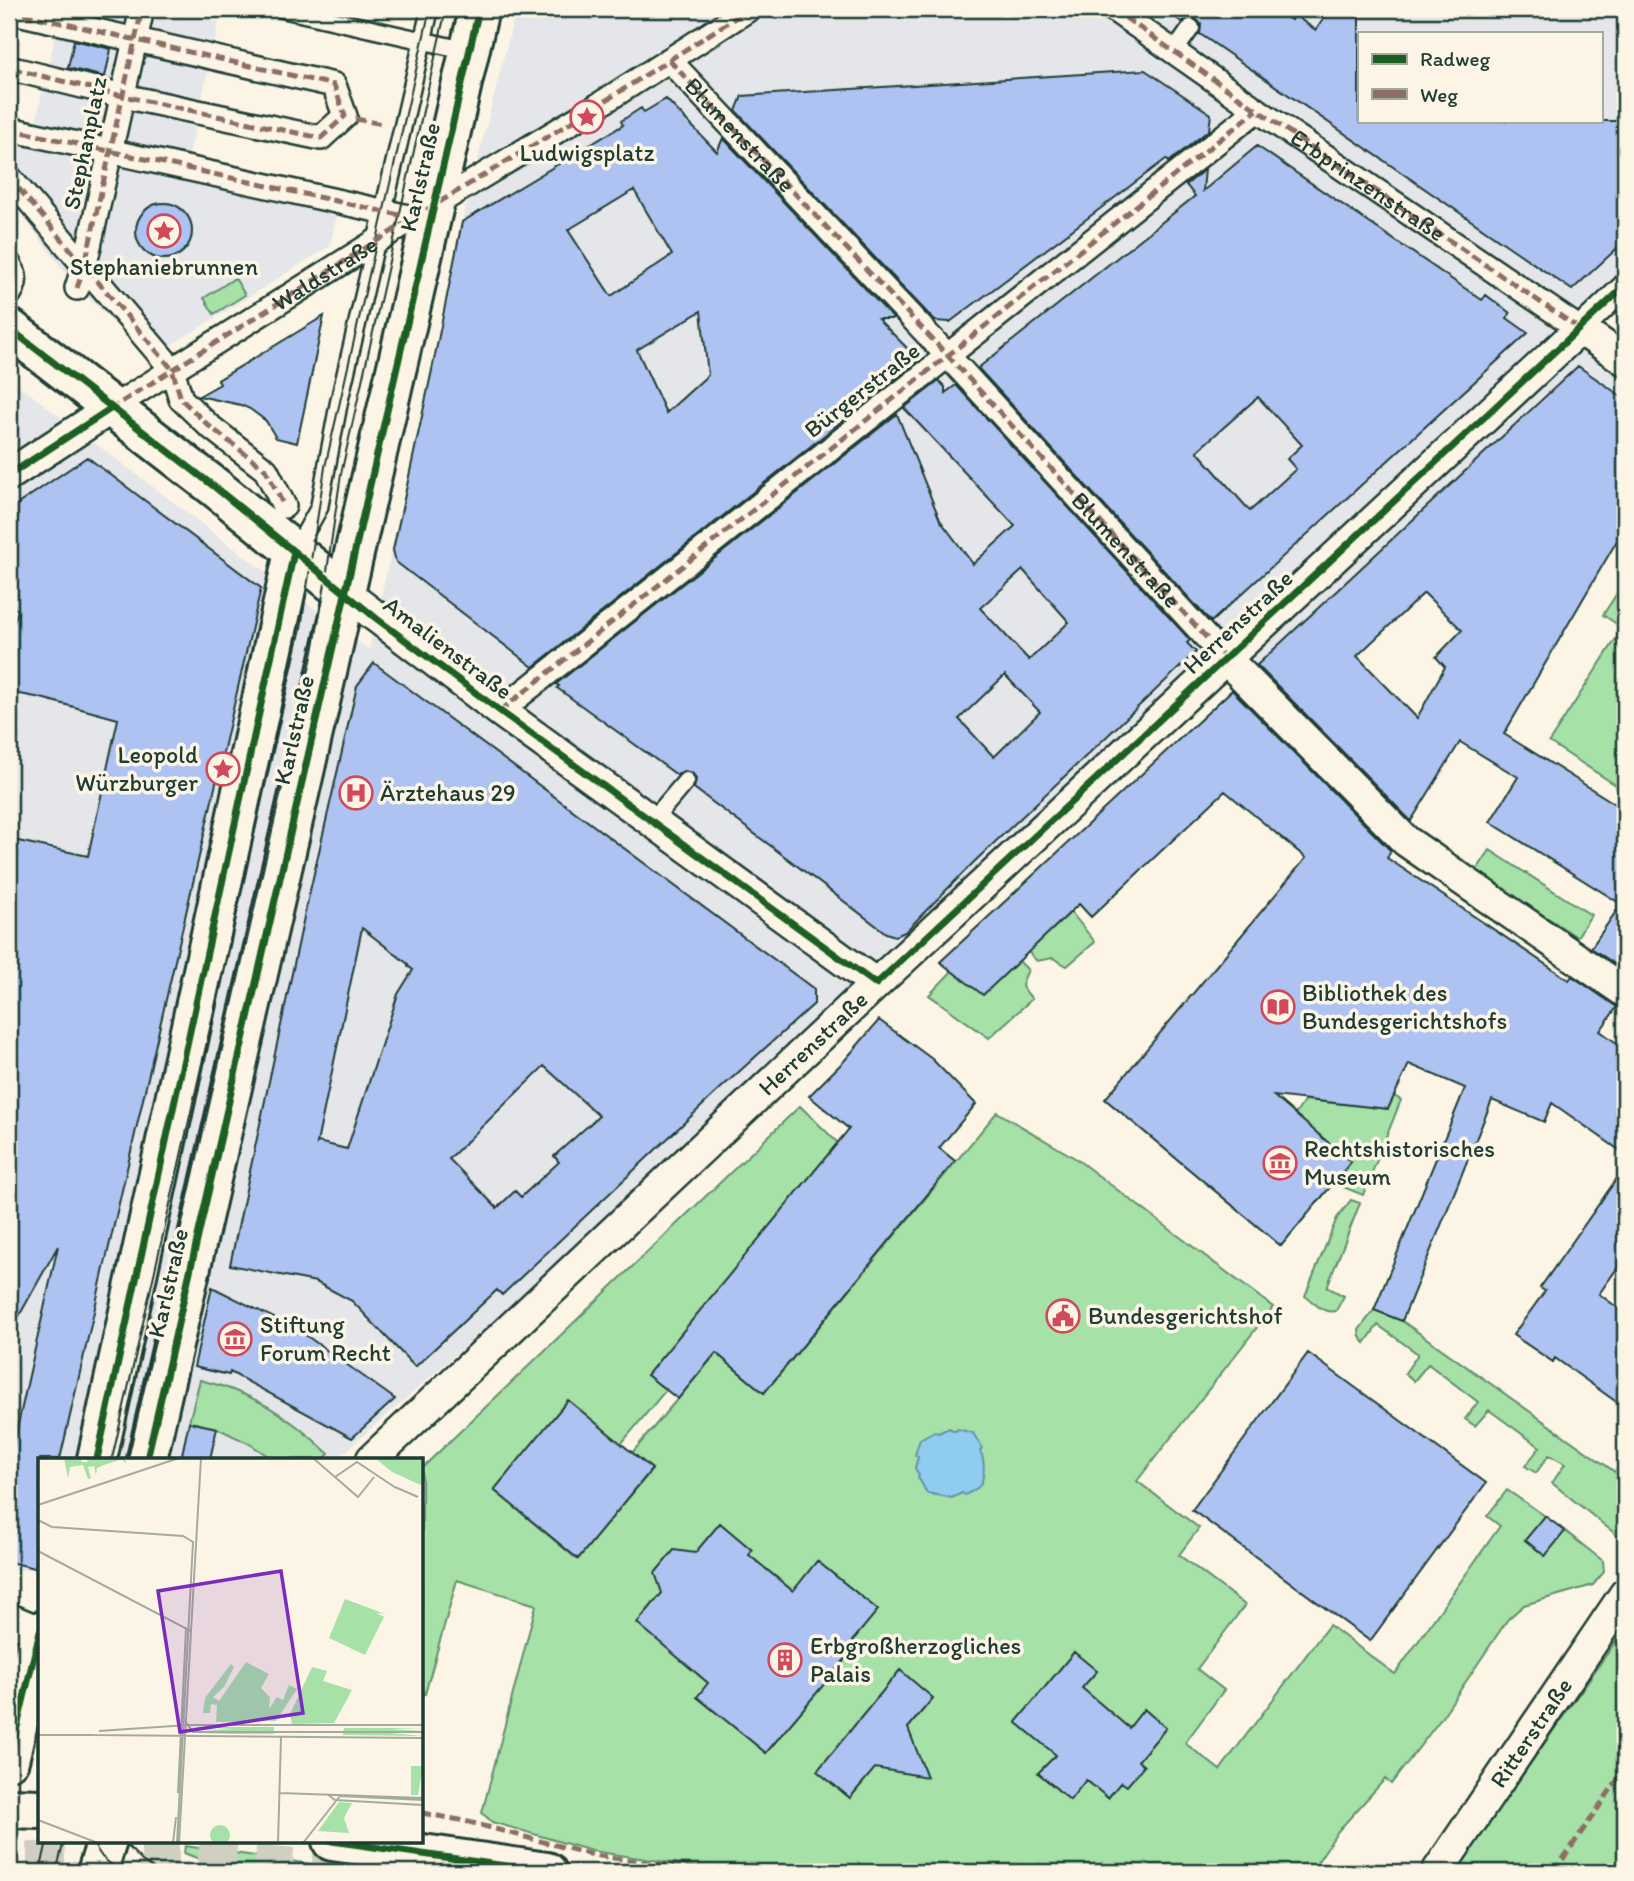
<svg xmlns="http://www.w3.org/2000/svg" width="1634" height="1881" font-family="Itim,sans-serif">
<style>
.built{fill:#e5e6e9;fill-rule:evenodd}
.green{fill:#a6e1a7;stroke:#628f6e;stroke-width:2}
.water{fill:#90cbf0;stroke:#6392a5;stroke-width:2}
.building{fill:#afc3f2;stroke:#1f3d34;stroke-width:2;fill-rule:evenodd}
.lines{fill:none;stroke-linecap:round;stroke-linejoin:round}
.primary-tunnel{stroke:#d0d0c2;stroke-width:38;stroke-dasharray:38 19;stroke-linecap:butt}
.service-casing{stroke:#1f3d34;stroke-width:21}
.pedestrian-casing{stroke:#1f3d34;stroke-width:28}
.minor-casing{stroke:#1f3d34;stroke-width:35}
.tertiary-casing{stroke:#1f3d34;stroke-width:44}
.secondary-casing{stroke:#1f3d34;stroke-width:44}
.service{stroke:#fcf5e5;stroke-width:16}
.pedestrian{stroke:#fcf5e5;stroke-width:23}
.minor{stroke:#fcf5e5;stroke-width:30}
.tertiary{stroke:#fcf5e5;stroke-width:38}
.secondary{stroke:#fcf5e5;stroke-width:38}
.tram{stroke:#1f3d34;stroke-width:2}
.quiet{stroke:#8d6e63;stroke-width:5;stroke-dasharray:10 5;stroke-linecap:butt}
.cycleway-casing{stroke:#fcf5e5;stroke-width:11}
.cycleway{stroke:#1b5e20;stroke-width:7}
.labels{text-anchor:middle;stroke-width:7;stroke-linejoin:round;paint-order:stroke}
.street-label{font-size:24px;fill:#1f3d34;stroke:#fcf5e5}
.poi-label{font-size:24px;fill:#1f3d34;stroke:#fcf5e5;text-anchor:start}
.inset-road{fill:none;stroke:#a4ab9e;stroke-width:2}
.view{fill:#7b2cbf;fill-opacity:0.15;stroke:#7b2cbf;stroke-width:3.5}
.inset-edge{fill:none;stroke:#1f3d34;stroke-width:3.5}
</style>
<rect width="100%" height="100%" fill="#fcf5e5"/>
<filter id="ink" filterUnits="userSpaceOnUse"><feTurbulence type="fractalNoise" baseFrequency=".0143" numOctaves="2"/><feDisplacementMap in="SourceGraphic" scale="14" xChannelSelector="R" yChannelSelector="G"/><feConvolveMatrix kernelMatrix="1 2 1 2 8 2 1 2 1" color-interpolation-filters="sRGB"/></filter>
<g filter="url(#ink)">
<path class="built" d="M61 9H159L219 22 189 156 342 190 330 246 152 357 77 288 9 198V115L36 121Z
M516 9H1625V286L1580 329 1625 360V460L1623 464 1581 436 1285 719 1227 660 876 984 337 1459H40V1568L9 1571V378L369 650 432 370 462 222ZM1359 33H1601V121H1359Z"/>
<path class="green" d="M235 278 245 295 214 314 204 298Z
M1625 581V791L1549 742 1623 628 1603 615Z
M1490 850 1591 915 1577 937 1476 871Z
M1071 912 1095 942 1067 966 1053 958 1037 961 1028 952Z
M1019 961 1028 970 1023 981 1022 987 1032 999 989 1038 929 995 952 971 983 994Z
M1394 1096 1401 1100 1363 1195 1333 1183 1295 1115 1305 1100 1388 1109Z
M800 1106 838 1143 648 1375 666 1390 621 1444 494 1490 577 1559 652 1470 632 1453 733 1333 751 1347 734 1368 764 1393 997 1112 1075 1158 1273 1307 1137 1481 1199 1528 1179 1555 1245 1605 1197 1669 1224 1690 1185 1743 1220 1770 1329 1625 1395 1674 1500 1526 1487 1516 1507 1490 1545 1516 1526 1540 1546 1555 1565 1531 1603 1561 1604 1572 1593 1585 1524 1605 1508 1619 1440 1720 1391 1784 1385 1779 1338 1831 1311 1872H733L592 1851 492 1822 482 1813 536 1605 457 1580 425 1694H422V1468Z
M1351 1200 1360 1203 1327 1287 1344 1296 1336 1311C1323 1314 1315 1303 1305 1296L1337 1218Z
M1374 1310 1402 1321 1615 1472 1623 1459 1625 1461V1537L1618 1536 1552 1483 1565 1464 1549 1455 1536 1473 1525 1466 1540 1447 1489 1410 1475 1426 1465 1419 1478 1402 1428 1364 1414 1381 1405 1373 1418 1354 1378 1325 1365 1343 1360 1337 1359 1330Z
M200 1380C254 1393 289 1416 329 1454L324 1459H273L248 1443 217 1428 189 1422Z
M1625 1628V1872H1455L1458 1867Z
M185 1846 367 1872H233L184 1853Z"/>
<path class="water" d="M136 231a28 28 0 1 1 56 0a28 28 0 1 1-56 0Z
M949 1428 955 1431 958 1429 973 1433 982 1448 980 1451C985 1459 985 1477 980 1485 977 1490 969 1492 965 1495L962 1493 952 1498 927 1493 918 1477 919 1475 915 1468 918 1457 915 1455 920 1439 935 1431 938 1433Z"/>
<path class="building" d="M1162 9H1274L1291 20 1294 15 1316 30 1330 9H1359V121H1625V241L1572 290 1200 34 1201 24 1196 19 1187 18 1182 22Z
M74 40 111 49 105 77 68 68Z
M1145 70 1211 114 1209 130 1169 162 1166 159 950 322 935 321 736 111 742 96Z
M666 99 717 152 723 138 894 319H878L919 360 533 667 396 562 393 550 432 370 462 222 623 125 621 121 641 108 644 112ZM634 190 672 255 611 296 568 230ZM701 311 708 375 666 413 637 350Z
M1257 146 1482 300 1486 295 1510 313 1507 318 1528 333 1211 622 978 368 1195 196 1186 185 1205 169 1203 191ZM1258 397 1302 445 1287 459 1296 469 1250 511 1197 451Z
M136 231a28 28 0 1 1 56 0a28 28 0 1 1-56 0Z
M324 316 297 443 276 438 266 421 250 409 241 405 199 396 220 384 218 380Z
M1578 366 1625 399V527L1504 734 1625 810V971L1591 948 1621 904 1490 822 1518 777 1460 742 1411 821 1257 665ZM1424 593 1462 630 1436 657 1445 667 1417 718 1357 656Z
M939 381 945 387V393L956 385 1190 640 1187 643 1196 652 974 862 905 932 895 936 886 933 694 788 696 778 692 773 683 771 677 775 557 688 559 686 556 684 897 414 940 520 973 564 1015 526 904 408ZM1023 570 1069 622 1029 660 980 608ZM1005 675 1040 712 994 757 959 719Z
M87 457 261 588 60 1459H40V1544L35 1568 9 1562V1465L58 1246 9 1334V839L88 856 118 719 41 698 9 692V638L18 610 9 605V510Z
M374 663 814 989V1004L721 1088 502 1295 497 1290 415 1367 352 1301 316 1282 230 1265 304 917 357 686ZM362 928 408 964V966L413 970 398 994 347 1149 318 1142 317 1143ZM544 1066 599 1116 554 1156 559 1162 521 1197 515 1191 497 1208 449 1159Z
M1232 690 1391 851 1387 858 1569 980 1572 976 1617 1007 1600 1031 1625 1049V1154L1552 1103 1544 1122 1492 1100 1402 1321 1374 1310 1465 1088 1409 1064 1388 1109 1274 1096 1351 1162 1281 1246 1105 1099 1306 858 1225 791 1091 917 1079 904 983 995 940 962Z
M879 1020 932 1059 976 1104 939 1148 955 1161 764 1393 716 1353 678 1399 647 1375 849 1129 809 1096 845 1060Z
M1625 1167V1257L1599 1294 1625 1313V1408L1555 1358 1553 1362 1513 1335 1545 1291 1540 1288Z
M212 1287 300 1331 395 1399 352 1438 230 1372 229 1375 194 1367Z
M1308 1353 1486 1483 1370 1641 1192 1510Z
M568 1400 652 1469 578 1559 494 1490Z
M189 1422 217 1428 210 1459H181Z
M1545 1516 1565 1531 1545 1556 1525 1540Z
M720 1523 752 1550 749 1555 793 1591 817 1561 878 1610 853 1640 858 1644 766 1753 697 1697 708 1683 637 1623 662 1593 655 1573 674 1550 695 1553Z
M1074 1652 1097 1671 1082 1688 1129 1728 1144 1709 1166 1728 1138 1761 1144 1766 1127 1786 1121 1782 1108 1798 1086 1780 1070 1800 1038 1773 1056 1755 1016 1722Z
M900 1670 933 1698 908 1728 927 1777 875 1768 850 1798 817 1771Z"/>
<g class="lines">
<path class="primary-tunnel" d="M27 1861 196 1859 358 1872"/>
<defs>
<path id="service" d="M282 9 469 51
M1174 52 1191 28
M9 258C21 274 21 285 9 300
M295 551 319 508 339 402 430 9
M652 821 686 781"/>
<g id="pedestrian">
<path d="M1113 9 1257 110 1580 329 1625 286"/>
<path d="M9 11 334 85 345 116 321 138 123 96 9 68"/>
<path d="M669 60 948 356 1226 659"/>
<path d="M9 129 413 218"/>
<path d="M9 177 172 369 181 399 208 425 266 470 284 506"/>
<path d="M77 288 85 264 142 9"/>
<path id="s1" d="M110 409 413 218 580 117 749 9"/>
<path d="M500 711 1257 110"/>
</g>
<g id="minor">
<path d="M9 475 110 409"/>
<path d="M345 593 500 711 876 984"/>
<path d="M1226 659 1406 841 1625 992"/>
<path id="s2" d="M372 1459 876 984 1580 329 1625 360"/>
<path d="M9 1619 40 1632"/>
<path id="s3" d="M1437 1872 1625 1594"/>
</g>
<path id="tertiary" d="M345 593 479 9"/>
<path id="secondary" d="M9 328 216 488 345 593 147 1459
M97 1459 294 552
M9 1760 40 1631
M9 1808 40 1809
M332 1841 547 1872
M97 1872 107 1841"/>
</defs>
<use href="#service" class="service-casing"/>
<use href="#pedestrian" class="pedestrian-casing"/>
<use href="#minor" class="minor-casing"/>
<use href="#tertiary" class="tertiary-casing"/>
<use href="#secondary" class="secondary-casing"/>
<use href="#service" class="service"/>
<use href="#pedestrian" class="pedestrian"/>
<use href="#minor" class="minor"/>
<use href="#tertiary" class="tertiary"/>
<use href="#secondary" class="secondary"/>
<path class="tram" d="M112 1459 301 628 325 467 430 9
M128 1459 313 652 326 578 341 474 446 9
M91 1841 102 1857 120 1872
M123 1841 142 1861 158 1872
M40 1872 47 1841
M56 1872 64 1841"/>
<g class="quiet">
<path id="s4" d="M1113 9 1257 110 1580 329 1584 325"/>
<path d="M9 11 334 85 345 116 321 138 123 96 9 68"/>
<path id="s5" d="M669 60 948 356 1226 659"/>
<path d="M355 119 383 124"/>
<path d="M9 129 413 218"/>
<path d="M9 177 172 369 181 399 208 425 266 470 284 506"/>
<path d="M77 288 85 264 142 9"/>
<path d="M109 410 413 218 580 117 749 9"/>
<path d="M500 711 1257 110"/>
<path d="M422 1813 465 1821 593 1855 712 1872"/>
<path d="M1404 1872 1407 1869 1438 1871"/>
<path d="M1554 1872 1625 1769"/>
</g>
<defs>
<path id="cycleway" d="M9 328 216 488 377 619 500 711 876 984 1625 286
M9 475 110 409
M97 1459 294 552
M147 1459 479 9
M9 1760 40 1631
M332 1841 547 1872"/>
</defs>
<use href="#cycleway" class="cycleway-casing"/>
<use href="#cycleway" class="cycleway"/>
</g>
</g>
<defs>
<symbol id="sight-ring" viewBox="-11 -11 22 22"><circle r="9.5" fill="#fcf5e5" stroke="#d1495b" stroke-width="1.5"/><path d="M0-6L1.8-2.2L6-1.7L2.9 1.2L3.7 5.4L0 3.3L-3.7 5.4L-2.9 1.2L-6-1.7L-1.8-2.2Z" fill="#d1495b"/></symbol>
<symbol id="hospital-ring" viewBox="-11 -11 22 22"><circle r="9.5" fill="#fcf5e5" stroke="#d1495b" stroke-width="1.5"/><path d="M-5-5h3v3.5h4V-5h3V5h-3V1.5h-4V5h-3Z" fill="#d1495b"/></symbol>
<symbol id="library-ring" viewBox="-11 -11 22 22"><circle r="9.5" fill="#fcf5e5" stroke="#d1495b" stroke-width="1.5"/><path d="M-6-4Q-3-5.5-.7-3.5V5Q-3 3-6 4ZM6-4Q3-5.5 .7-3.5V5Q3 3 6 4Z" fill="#d1495b"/></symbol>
<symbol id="museum-ring" viewBox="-11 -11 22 22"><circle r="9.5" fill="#fcf5e5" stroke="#d1495b" stroke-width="1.5"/><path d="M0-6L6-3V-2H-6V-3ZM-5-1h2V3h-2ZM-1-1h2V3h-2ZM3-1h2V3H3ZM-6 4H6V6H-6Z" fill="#d1495b"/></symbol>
<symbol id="civic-ring" viewBox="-11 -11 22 22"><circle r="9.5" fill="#fcf5e5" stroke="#d1495b" stroke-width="1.5"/><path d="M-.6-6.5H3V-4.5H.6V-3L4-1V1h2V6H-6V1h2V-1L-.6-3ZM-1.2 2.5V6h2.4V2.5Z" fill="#d1495b"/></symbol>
<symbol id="building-ring" viewBox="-11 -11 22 22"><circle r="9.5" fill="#fcf5e5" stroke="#d1495b" stroke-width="1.5"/><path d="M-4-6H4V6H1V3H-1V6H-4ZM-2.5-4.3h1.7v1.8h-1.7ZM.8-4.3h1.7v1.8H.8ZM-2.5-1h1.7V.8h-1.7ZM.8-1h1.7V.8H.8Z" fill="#d1495b"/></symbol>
</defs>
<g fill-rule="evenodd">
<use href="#sight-ring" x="568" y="98" width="38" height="38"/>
<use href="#sight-ring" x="145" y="212" width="38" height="38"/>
<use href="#sight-ring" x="204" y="750" width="38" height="38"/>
<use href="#hospital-ring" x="337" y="774" width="38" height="38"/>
<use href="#library-ring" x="1259" y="988" width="38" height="38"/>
<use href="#museum-ring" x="1261" y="1144" width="38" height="38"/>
<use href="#civic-ring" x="1044" y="1297" width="38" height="38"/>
<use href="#museum-ring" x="216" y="1320" width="38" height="38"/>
<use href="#building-ring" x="766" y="1641" width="38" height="38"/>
</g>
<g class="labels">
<g class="street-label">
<text dy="8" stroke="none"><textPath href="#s5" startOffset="103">Blumenstraße</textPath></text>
<text transform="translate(85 143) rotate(-78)" y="8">Stephanplatz</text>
<text transform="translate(420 177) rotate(-77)" y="8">Karlstraße</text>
<text dy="8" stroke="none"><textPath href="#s4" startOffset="310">Erbprinzenstraße</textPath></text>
<text dy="8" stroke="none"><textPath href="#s1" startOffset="254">Waldstraße</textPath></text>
<text transform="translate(862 390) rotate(-38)" y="8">Bürgerstraße</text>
<text dy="8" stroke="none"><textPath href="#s5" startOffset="670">Blumenstraße</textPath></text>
<text transform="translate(1238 622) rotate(-43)" y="8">Herrenstraße</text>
<text transform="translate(448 648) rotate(37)" y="8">Amalienstraße</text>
<text transform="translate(294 730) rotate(-77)" y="8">Karlstraße</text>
<text dy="8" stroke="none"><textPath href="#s2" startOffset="606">Herrenstraße</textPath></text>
<text transform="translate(168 1283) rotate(-77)" y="8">Karlstraße</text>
<text dy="8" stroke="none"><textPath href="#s3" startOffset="168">Ritterstraße</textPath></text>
</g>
<g class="poi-label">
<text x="587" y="161" text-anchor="middle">Ludwigsplatz</text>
<text x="164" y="275" text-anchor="middle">Stephaniebrunnen</text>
<text x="198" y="763" text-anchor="end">Leopold<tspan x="198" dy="28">Würzburger</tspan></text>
<text x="380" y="801">Ärztehaus 29</text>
<text x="1302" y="1001">Bibliothek des<tspan x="1302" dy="28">Bundesgerichtshofs</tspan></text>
<text x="1304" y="1157">Rechtshistorisches<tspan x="1304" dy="28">Museum</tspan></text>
<text x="1088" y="1324">Bundesgerichtshof</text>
<text x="260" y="1333">Stiftung<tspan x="260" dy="28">Forum Recht</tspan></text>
<text x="810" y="1654">Erbgroßherzogliches<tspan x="810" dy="28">Palais</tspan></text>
</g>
</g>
<g transform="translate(38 1458)">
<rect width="385" height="385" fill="#fcf5e5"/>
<path d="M26 0H42L44 4H50L48 0H87L88 6 84 1 66 7 59 10 58 17 56 8 50 9 53 20 50 21 45 7 32 9 30 20ZM337 0H385V28L354 14ZM307 141 347 156 338 155 346 159 327 197 291 180ZM208 204 231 216 223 230 232 239 231 251 239 239 245 242 251 227 259 231 238 263 178 264 179 247 173 246 172 255H165L167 240 193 206 196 209 186 229 175 239 181 243ZM274 209 289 213 285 223 314 232 296 265 254 266 252 256ZM155 269H236V276H159L194 275 167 272 195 271ZM306 270H385L353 271 385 273 353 275 385 278 305 277ZM373 308H385L380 337H373ZM301 344 314 345 306 360 311 375 280 373ZM172 377a10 10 0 1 1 20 0a10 10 0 1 1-20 0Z" fill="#a6e1a7"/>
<path class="inset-road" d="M275 0 320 39 336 19M297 19 319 4 358 30M357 29 380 39M0 47 141 0M0 62 14 69 145 78 155 84 139 385M0 93 153 173 141 385M153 173 163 0M145 260 155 274H385M61 273 150 267H385M0 277H56M55 277 385 280M140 335 148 171M242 335 385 340M289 336 297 342 385 347M0 362 60 385M135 385 138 359M240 385 243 279M265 385 302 338 385 342"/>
<path class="view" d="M243 113 265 255 142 274 120 133Z"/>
<rect width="385" height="385" class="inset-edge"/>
</g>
<rect width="1634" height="1881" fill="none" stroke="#fcf5e5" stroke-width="35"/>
<rect x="18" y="18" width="1599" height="1846" fill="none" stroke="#1f3d34" stroke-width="2.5" filter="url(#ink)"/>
<rect x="1358" y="32" width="245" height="91" fill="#fcf5e5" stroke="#a4ab9e" stroke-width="2"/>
<rect x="1372" y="54" width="35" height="10" fill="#1b5e20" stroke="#a4ab9e" stroke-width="2"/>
<text x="1420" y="66" font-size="21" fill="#1f3d34">Radweg</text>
<rect x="1372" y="89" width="35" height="10" fill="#8d6e63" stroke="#a4ab9e" stroke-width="2"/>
<text x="1420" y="102" font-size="21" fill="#1f3d34">Weg</text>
</svg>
